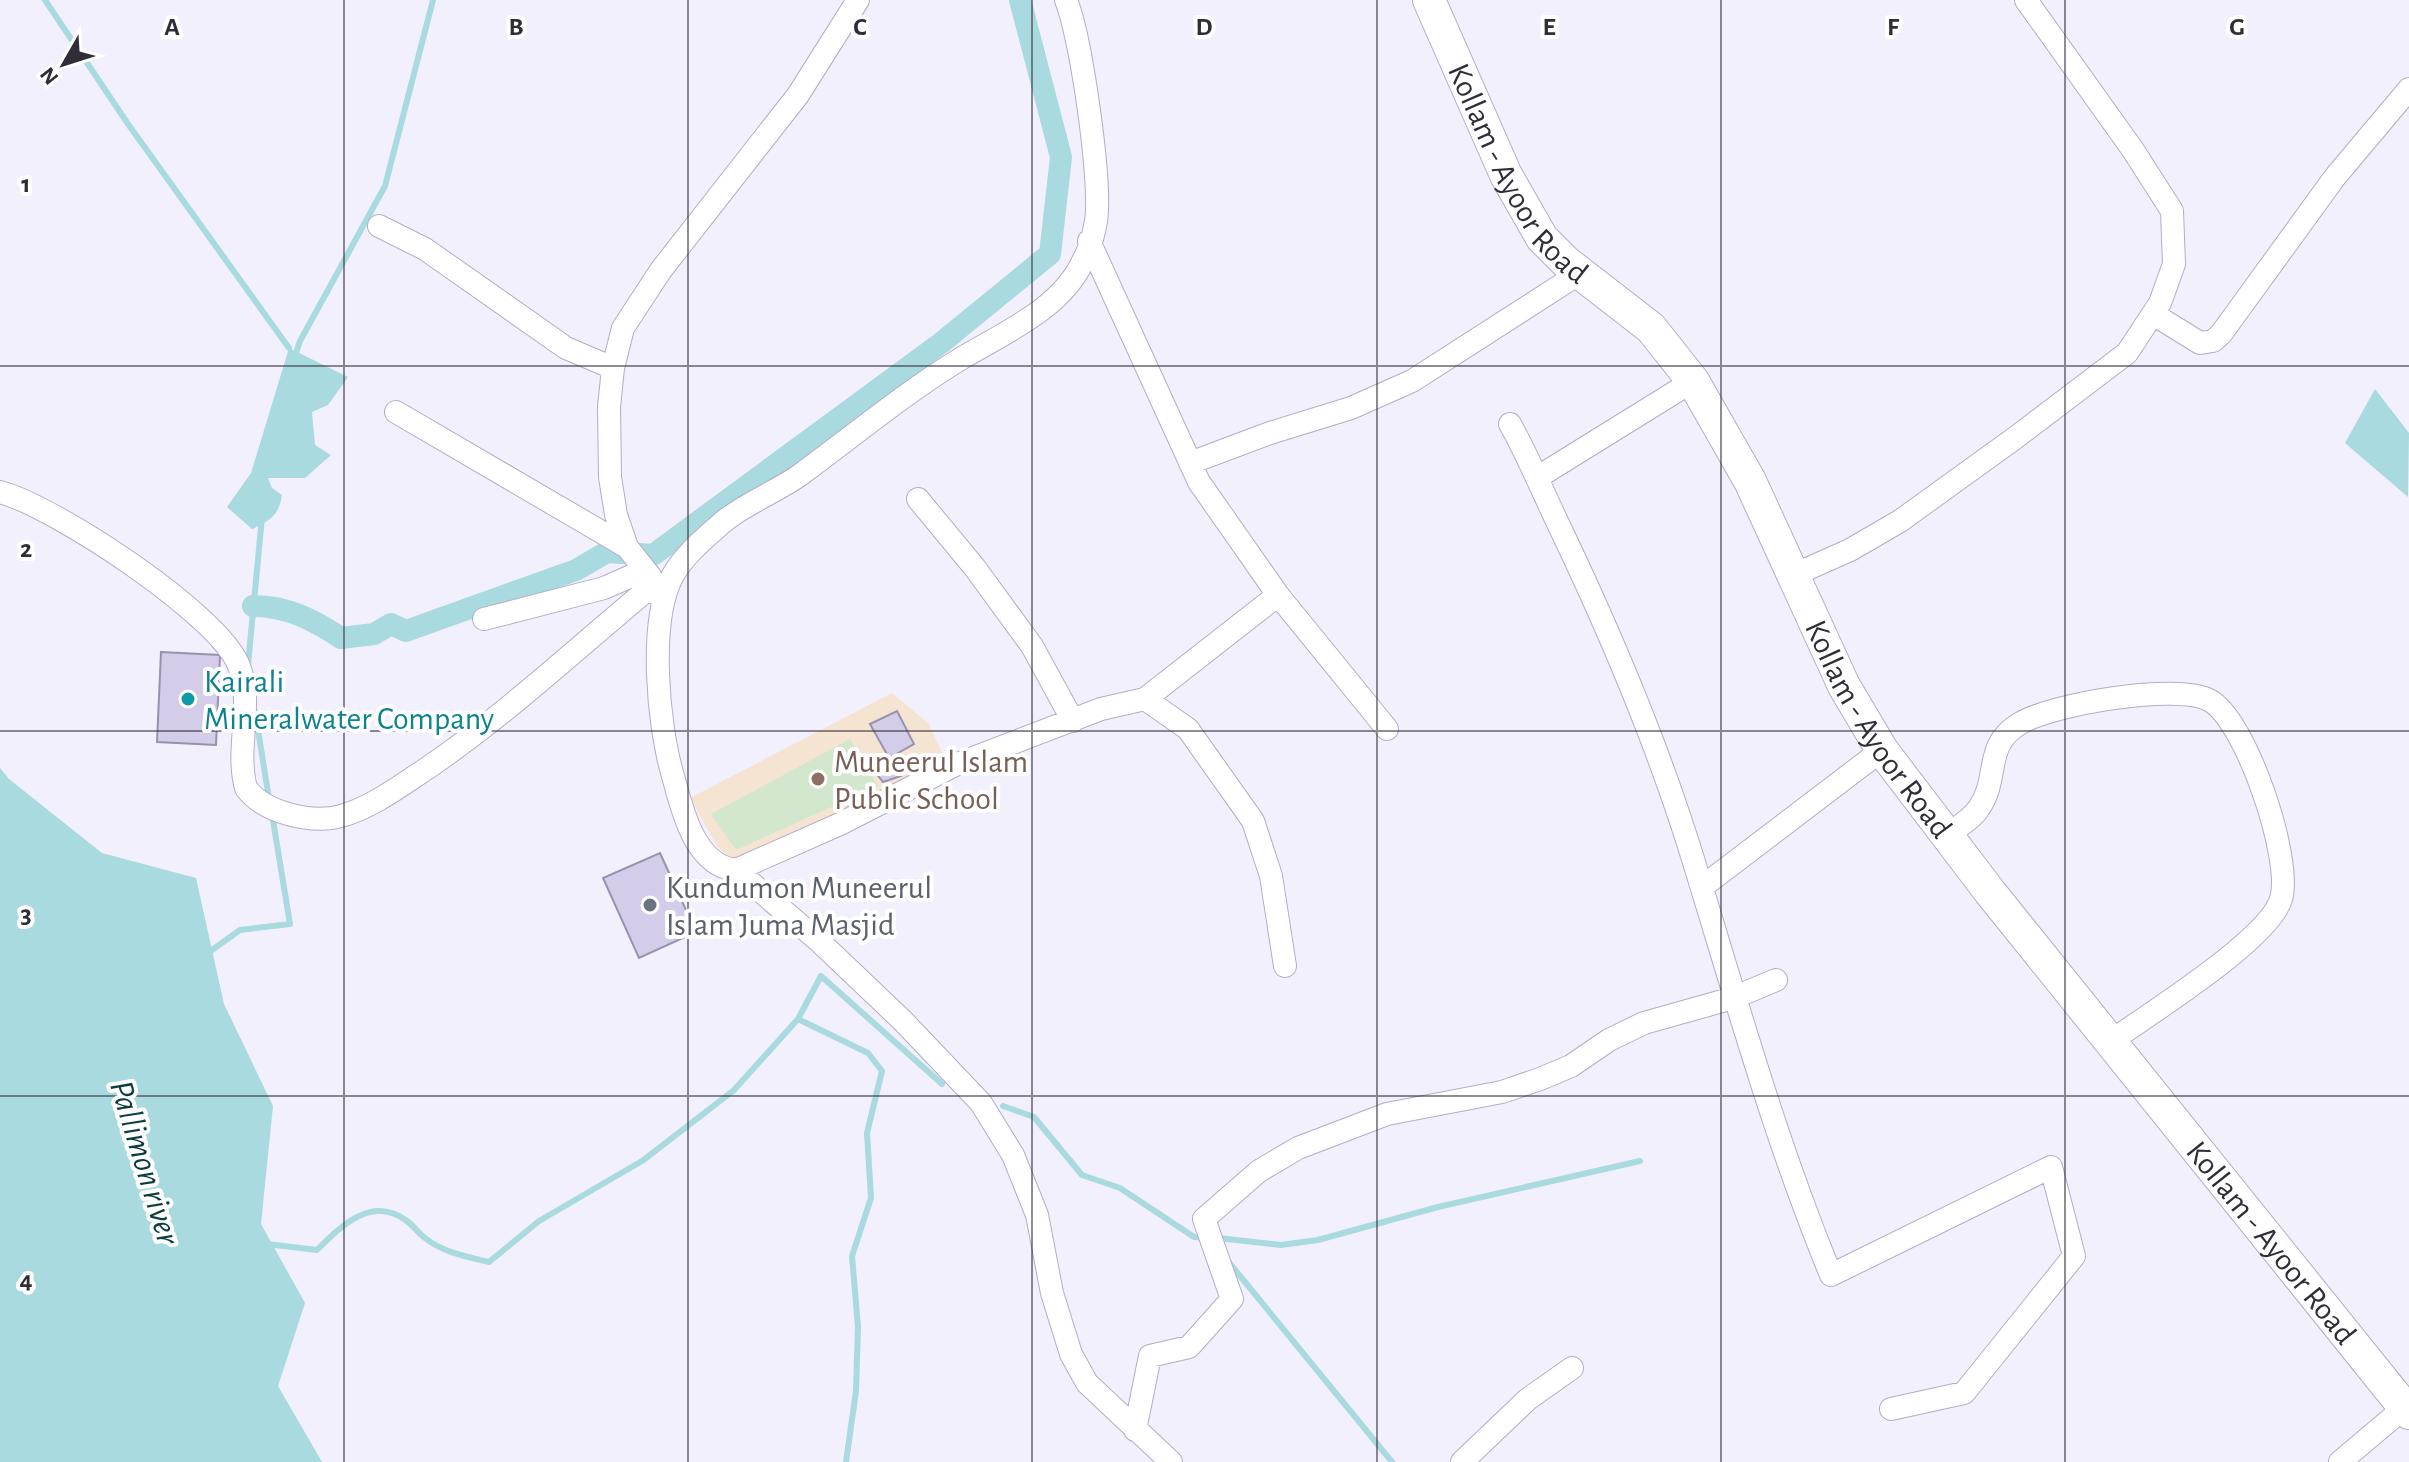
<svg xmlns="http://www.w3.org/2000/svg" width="2409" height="1462" font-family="'Alegreya Sans',sans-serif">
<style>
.education{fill:#f6e4d3}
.green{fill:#d2e7ce}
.water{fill:#a8dae0}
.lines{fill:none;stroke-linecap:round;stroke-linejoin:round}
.stream{stroke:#a8dae0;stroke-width:6}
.canal{stroke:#a8dae0;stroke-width:22}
.building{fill:#d4cdea;stroke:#9892ad;stroke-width:2}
.minor-casing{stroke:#b3acc8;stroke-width:24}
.secondary-casing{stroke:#b3acc8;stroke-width:34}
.minor{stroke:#fff;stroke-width:22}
.secondary{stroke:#fff;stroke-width:32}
.grid{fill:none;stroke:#302d39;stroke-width:2;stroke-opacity:0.55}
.culture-dot{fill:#0f9aa8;stroke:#fff;stroke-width:3}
.education-dot{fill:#8d6e63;stroke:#fff;stroke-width:3}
.worship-dot{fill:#6b7280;stroke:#fff;stroke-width:3}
.labels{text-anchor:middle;stroke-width:8;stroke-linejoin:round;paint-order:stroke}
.street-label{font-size:32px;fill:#302d39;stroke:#fff}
.culture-label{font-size:32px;fill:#0d838f;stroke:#fff;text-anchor:start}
.education-label{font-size:32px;fill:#785e54;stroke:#fff;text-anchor:start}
.worship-label{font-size:32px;fill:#5b616d;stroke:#fff;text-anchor:start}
.water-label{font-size:34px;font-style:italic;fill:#0c3c41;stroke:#fff}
.grid-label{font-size:26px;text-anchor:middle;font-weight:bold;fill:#302d39;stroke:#fff;stroke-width:8;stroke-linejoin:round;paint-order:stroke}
</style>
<rect width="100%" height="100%" fill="#f2f0fc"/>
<path class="education" d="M892 693 928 723 946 761 832 819 732 860 717 846 690 798Z"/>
<path class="green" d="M850 739 878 786 736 850 711 814Z"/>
<path class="water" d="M289 348 348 377 328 405 312 412 315 445 331 455 305 478H268L272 488 282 495C279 515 270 521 252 529L227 507 251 473Z
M2375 389 2409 433 2408 497 2345 443Z
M0 768 9 779 102 853 196 878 224 1004 273 1106 261 1224 305 1303 278 1386 322 1462H0Z"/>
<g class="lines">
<path class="stream" d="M45 0 128 124 289 348
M294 359 300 341 385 186 433 0
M248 665 262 517
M255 711 269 799
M205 955 240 930 290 924 272 814
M798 1019 868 1053 882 1071 867 1133 871 1198 852 1256 858 1327 856 1391 846 1462
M1003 1106 1034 1117 1082 1175 1120 1188 1194 1237 1207 1238
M1218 1238 1281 1245 1318 1240 1438 1207 1640 1161
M267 1244 317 1250C342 1225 372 1195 407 1221 414 1226 418 1233 425 1238 442 1252 468 1257 489 1262L539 1221 642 1161 734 1090 798 1019 821 976 942 1084
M1227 1260 1392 1462"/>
<path class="canal" d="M253 606C287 606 314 620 341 638L374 634 391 624 406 631 576 570 607 552 653 555 941 343 1050 254 1061 157 1020 0"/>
</g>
<path class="building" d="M161 652 220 655 216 745 157 742Z
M897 711 914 744 889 758 870 724Z
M889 758 901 776 883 782 872 768Z
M660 853 696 932 639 958 603 878Z"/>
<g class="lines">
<defs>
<path id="minor" d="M1066 0C1081 37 1102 182 1096 221 1094 233 1089 250 1083 261 1062 308 1004 333 962 358 906 392 853 436 800 475 776 492 746 503 723 522 706 537 685 554 673 575 648 621 658 726 673 776 682 810 695 866 736 870L840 824 955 765 1101 709 1145 699 1188 729 1253 821 1271 876 1285 966
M379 226 425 249 566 348 613 368
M1089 241 1199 482 1278 595 1387 729
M2153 314 2200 343 2213 341 2221 334 2335 177 2409 89
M396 412 627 547
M1510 424C1530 460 1545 497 1563 534 1615 643 1662 755 1697 872 1739 1009 1776 1142 1831 1275L2051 1167 2074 1256 1964 1393 1891 1409
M1190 463 1270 433 1351 408 1412 381 1580 273
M1538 477 1693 381
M0 492C54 506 220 615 239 666 254 705 235 749 246 788 264 813 312 824 341 816 371 808 400 786 426 769 507 714 578 647 653 585
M918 499 975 568 1032 646 1073 721
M1796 574 1850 550 1900 521 2015 438 2127 353 2160 303 2174 264 2172 211 2133 150 2026 0
M658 595 650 576 627 547 616 515 610 477 609 407 613 368 623 328 661 270 798 95 858 0
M484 619 604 588 645 570
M1145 699 1278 595
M1947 835C1958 827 1972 819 1979 808 2000 778 1983 746 2019 724 2051 704 2176 683 2209 700 2246 719 2293 860 2281 899 2269 940 2147 1015 2110 1042
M736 870 821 943 903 1021 981 1103 1013 1155 1037 1215 1052 1293 1071 1354 1087 1383 1171 1462
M1702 887 1882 750
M1135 1430 1150 1356 1189 1347 1232 1299 1204 1219 1259 1171 1298 1148 1387 1114 1502 1092 1540 1079 1571 1066 1609 1040 1644 1023 1733 998 1776 980
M1462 1462 1528 1399 1572 1368
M2340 1462 2404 1408"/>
<g id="secondary">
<path id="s1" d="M1429 0 1506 175 1542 238 1566 262 1651 328 1693 381 1750 481 1844 686 1882 750 1990 892 2409 1413"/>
</g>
</defs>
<use href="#minor" class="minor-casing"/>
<use href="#secondary" class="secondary-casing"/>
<use href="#minor" class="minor"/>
<use href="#secondary" class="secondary"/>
</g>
<path class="grid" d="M344 0V1462M688 0V1462M1032 0V1462M1377 0V1462M1721 0V1462M2065 0V1462M0 366H2409M0 731H2409M0 1096H2409"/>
<circle class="culture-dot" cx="188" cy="699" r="8"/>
<circle class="education-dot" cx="818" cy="779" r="8"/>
<circle class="worship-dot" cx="650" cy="905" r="8"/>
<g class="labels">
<g class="street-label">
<text dy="11" stroke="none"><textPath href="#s1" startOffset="196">Kollam - Ayoor Road</textPath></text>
<text dy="11" stroke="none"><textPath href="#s1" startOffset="868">Kollam - Ayoor Road</textPath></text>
<text dy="11" stroke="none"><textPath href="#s1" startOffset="1516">Kollam - Ayoor Road</textPath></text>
</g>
<g class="culture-label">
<text x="204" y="692">Kairali<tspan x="204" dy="37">Mineralwater Company</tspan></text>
</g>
<g class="education-label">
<text x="834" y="772">Muneerul Islam<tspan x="834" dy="37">Public School</tspan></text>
</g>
<g class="worship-label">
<text x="666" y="898">Kundumon Muneerul<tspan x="666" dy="37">Islam Juma Masjid</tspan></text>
</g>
<g class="water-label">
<text transform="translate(146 1162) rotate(73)" y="12">Pallimon river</text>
</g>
</g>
<g class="grid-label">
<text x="172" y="35">A</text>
<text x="516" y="35">B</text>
<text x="860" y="35">C</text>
<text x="1204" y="35">D</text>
<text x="1549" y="35">E</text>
<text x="1893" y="35">F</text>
<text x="2237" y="35">G</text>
<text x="26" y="192">1</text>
<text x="26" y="557">2</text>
<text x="26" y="923">3</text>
<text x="26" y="1288">4</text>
</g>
<g transform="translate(64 64) rotate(231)" stroke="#ffffff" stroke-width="6" paint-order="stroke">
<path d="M0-6L14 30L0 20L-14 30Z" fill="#302d39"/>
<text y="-12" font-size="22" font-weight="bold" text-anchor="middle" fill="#302d39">N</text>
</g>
</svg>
